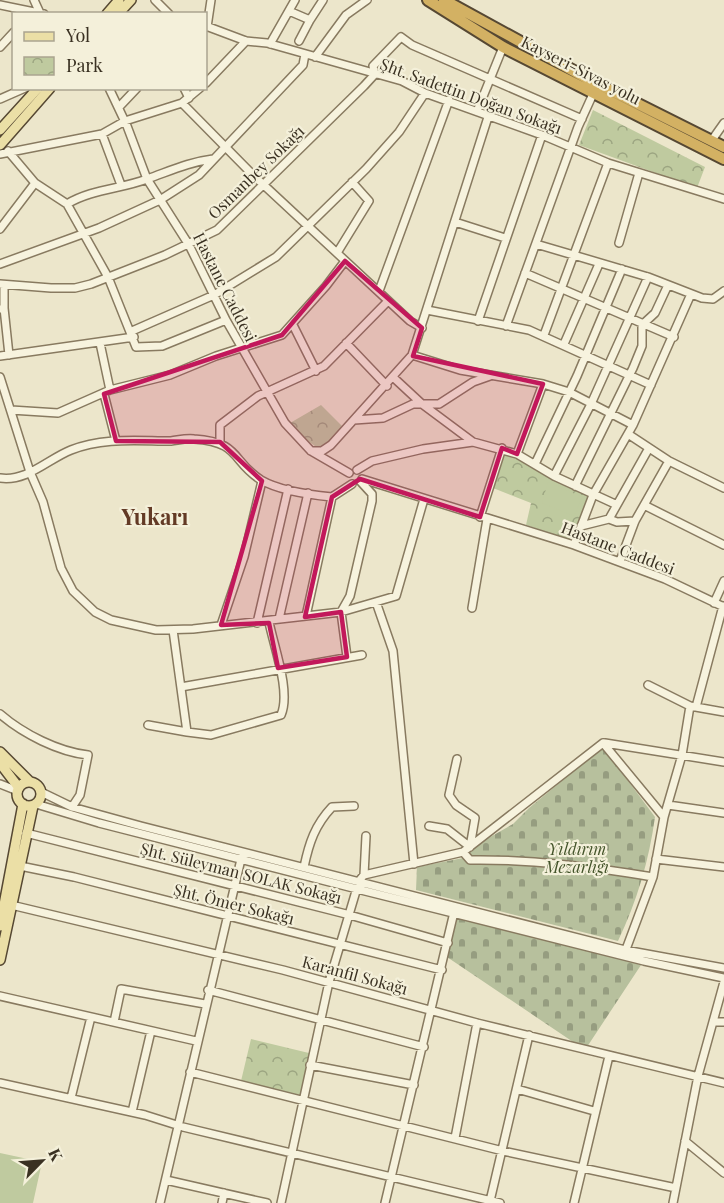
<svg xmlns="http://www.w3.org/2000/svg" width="724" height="1203" font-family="'Playfair Display',serif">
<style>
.cemetery{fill:url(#cemetery-stones)}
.park{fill:url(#park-crowns)}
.pitch{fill:#bfca9f}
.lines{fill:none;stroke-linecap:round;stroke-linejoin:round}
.minor-casing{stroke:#887a60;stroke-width:10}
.major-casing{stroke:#564833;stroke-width:12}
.highway-casing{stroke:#564833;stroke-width:14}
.minor{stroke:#f7f3de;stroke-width:7}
.major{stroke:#ebdfa6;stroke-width:9}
.highway{stroke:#d3b163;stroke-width:10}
.marked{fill:#c2185b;fill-opacity:0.2;stroke:#c2185b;stroke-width:4.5;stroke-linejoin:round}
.labels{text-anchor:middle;stroke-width:4.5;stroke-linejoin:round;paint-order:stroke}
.street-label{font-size:16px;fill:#3a3122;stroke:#f4f0da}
.park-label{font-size:16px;font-style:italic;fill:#44542a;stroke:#f4f0da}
.district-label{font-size:22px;font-weight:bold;fill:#633a25;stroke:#f4f0da}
</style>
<defs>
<pattern id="cemetery-stones" width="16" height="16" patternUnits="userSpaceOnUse" patternTransform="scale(1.5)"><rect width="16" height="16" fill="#b7c09d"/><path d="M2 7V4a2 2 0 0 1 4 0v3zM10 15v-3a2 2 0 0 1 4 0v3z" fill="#969d80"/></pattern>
<pattern id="park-crowns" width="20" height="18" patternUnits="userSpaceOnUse" patternTransform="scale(1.5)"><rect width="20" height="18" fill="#bfca9f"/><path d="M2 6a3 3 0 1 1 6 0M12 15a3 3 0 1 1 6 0" fill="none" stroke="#9ca581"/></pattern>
</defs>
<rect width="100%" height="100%" fill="#ece6cb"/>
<path class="cemetery" d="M603 747 655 817C649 861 637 901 618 941L416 890 417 867 463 858 485 840 513 824 529 808Z
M459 913 641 965 585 1050 447 957Z"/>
<path class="park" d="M593 110 705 167 697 188 579 145Z
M321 405 342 426 322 451 298 434 290 423Z
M505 454 531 464 545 475 589 497 570 540 526 525 531 503 493 488Z
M251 1039 313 1054 304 1097 241 1081Z"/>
<path class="pitch" d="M548 482 582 497 574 516 542 503Z
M0 1153 42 1162 33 1203H0Z"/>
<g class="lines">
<defs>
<path id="minor" d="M34 0 40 13
M155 0 169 14
M0 5 44 14
M289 11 310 20 323 0
M206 26 246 41 267 43 402 81 425 93 542 135 608 163 724 199
M207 27 211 0
M299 41 310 20
M270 44 295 0
M0 47 14 32
M315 57 346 15 367 0
M206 83 246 41
M109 88 127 126 147 179 189 245 226 320 285 423 311 451 349 473
M184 88 189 98
M0 99 25 88
M182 103 252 174 410 321 422 328
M119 107 137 88
M478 109 503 47
M102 134 121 185
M712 140 724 123
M8 151 35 183 67 204 108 277 136 347 162 346 226 320
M0 154 102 134 125 121 182 103 200 88
M67 204C92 189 121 189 147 179 170 171 189 162 213 159
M455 222 505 238
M0 229 35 183
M619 243 639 173
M536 244 648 277 702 298 713 299 724 291
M337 253 369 201 352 182
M0 264 99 228 160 200 199 175 303 65 305 54
M525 273 674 337
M0 284 51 288H75L91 284 165 255 217 230 364 86 375 74 373 66 401 37 412 45 582 119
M379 291 449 100
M4 308 9 355
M0 309 4 308V285
M427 310 529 330 651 385
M478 321 542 135
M293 325 316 371
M506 326 578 127 593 94
M132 331 214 295 276 257 366 169 399 132 425 93
M544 335 608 163
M346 343 387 386
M564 344 599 264
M412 355 460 370 543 384 569 392 633 425
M0 356 134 337
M0 377 30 472 43 502 61 568 73 591 95 612 111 620 156 630 193 629 341 612 396 596 424 499
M394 378 422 404 473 442
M110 390 170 375 216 356 282 335 326 286 345 261
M104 394 116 441
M11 410 58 413 110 390 100 343
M354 420 383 418 413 404H439L473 382 490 376
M628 434 669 461 724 488
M220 442V425L258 396 324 366 388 301
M311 451H322L331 445 412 355 489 114
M517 454 543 384
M535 464 577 376 622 269
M357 470 372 461 423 449 473 442 517 454 554 476 615 504
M554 476 591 404 648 277
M0 478C27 482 48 459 71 450 103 437 138 441 171 441 179 440 186 438 194 439 241 442 231 461 261 480 280 491 311 495 332 497
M362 479 574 545 665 579 724 607
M575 486 633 368 642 346V325L655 313 668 285
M644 505 724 545
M480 517 502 448
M609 519 617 522 635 521
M581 526 609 519 649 448
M574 545 593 495 633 425 691 294
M620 561 635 521 669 461
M376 602 393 651 414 864
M714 603 724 581
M472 608 487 519
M306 616 332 497 352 484
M279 619 308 493
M257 623 288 489
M221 625 244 557 262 481
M347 657 341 612 350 596 372 501V494L361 482
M648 685 690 706 724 712
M181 687 362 655
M696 707 723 606
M0 714C23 734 59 752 88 755L80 795 72 807
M148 725 187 732 173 630
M187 732 211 735 281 715C291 692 274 647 269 622
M605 743 724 762
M0 784 18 791
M41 792 72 807 141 826 625 950 724 968
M36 804 99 823 357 889 644 961 724 978
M668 805 724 813
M429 826 447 829 470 847 475 818 456 805 449 795 457 759
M26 833 346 914 448 943
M463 852 470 860C532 859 592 867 653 877
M656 859 724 867
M20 866 74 877 442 970
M304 867C309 843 315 825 332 807L354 806
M364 875 366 836
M7 904 283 970 477 1023 724 1083
M625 952 653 877 664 817 682 755 690 706
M208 990 424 1047
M0 996 196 1041
M114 1022 121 989 205 1004
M713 1022H724
M310 1065 414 1085
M190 1072 503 1151 676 1188
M0 1083 145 1115 183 1127 500 1203
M517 1089 594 1111
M71 1098 91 1017
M132 1112 151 1031
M455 1138 477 1023
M685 1141 724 1173
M166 1180 267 1203
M490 1201 529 1035
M160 1203 242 855
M222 1203 224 1193
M281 1203 329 982 359 881 364 875 463 852 603 743 664 817
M385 1203 455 908
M574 1203 609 1056
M673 1203 698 1076 724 982"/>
<path id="major" d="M107 14 119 0
M118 14 131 0
M0 130 38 88
M0 145 50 88
M0 752 30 782
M0 763 19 788
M17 794a12 12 0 1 1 24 0a12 12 0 1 1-24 0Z
M0 926 23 804
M0 960 33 806"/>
<path id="highway" d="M428 0 503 47 724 159
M444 0 590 80 724 147"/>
</defs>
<use href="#minor" class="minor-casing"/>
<use href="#major" class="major-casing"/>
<use href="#highway" class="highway-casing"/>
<use href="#minor" class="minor"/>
<use href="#major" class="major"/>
<use href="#highway" class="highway"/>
</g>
<path class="marked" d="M345 261 422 328 413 356 543 384 517 454 502 448 480 517 360 479 332 497 305 617 341 612 347 657 278 668 269 623 221 625 262 481 220 442 116 441 104 394 282 335Z"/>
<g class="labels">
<g class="street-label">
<text transform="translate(581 70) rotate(27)" y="6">Kayseri-Sivas yolu</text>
<text transform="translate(471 96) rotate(20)" y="6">Şht. Sadettin Doğan Sokağı</text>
<text transform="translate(256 172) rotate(-44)" y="6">Osmanbey Sokağı</text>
<text transform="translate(225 287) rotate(63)" y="6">Hastane Caddesi</text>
<text transform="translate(618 548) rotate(21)" y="6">Hastane Caddesi</text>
<text transform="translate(241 873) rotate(14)" y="6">Şht. Süleyman SOLAK Sokağı</text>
<text transform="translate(234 904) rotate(14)" y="6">Şht. Ömer Sokağı</text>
<text transform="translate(355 975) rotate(15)" y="6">Karanfil Sokağı</text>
</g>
<g class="park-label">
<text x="577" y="855">Yıldırım<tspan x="577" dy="18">Mezarlığı</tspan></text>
</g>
<g class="district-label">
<text x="155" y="525">Yukarı</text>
</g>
</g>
<rect x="12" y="12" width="195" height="78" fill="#f4f0da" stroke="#aaa490" stroke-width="1.5"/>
<rect x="24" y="32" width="30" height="9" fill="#ebdfa6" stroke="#aaa490" stroke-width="1.5"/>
<text x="66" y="42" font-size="18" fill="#3a3122">Yol</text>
<rect x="24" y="57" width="30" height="18" fill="url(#park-crowns)" stroke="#aaa490" stroke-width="1.5"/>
<text x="66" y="72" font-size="18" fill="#3a3122">Park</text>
<g transform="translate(42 1161) rotate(65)" stroke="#f4f0da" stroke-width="4.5" paint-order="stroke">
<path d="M0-4.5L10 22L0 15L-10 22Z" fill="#3a3122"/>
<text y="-9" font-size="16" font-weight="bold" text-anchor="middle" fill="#3a3122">K</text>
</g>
</svg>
